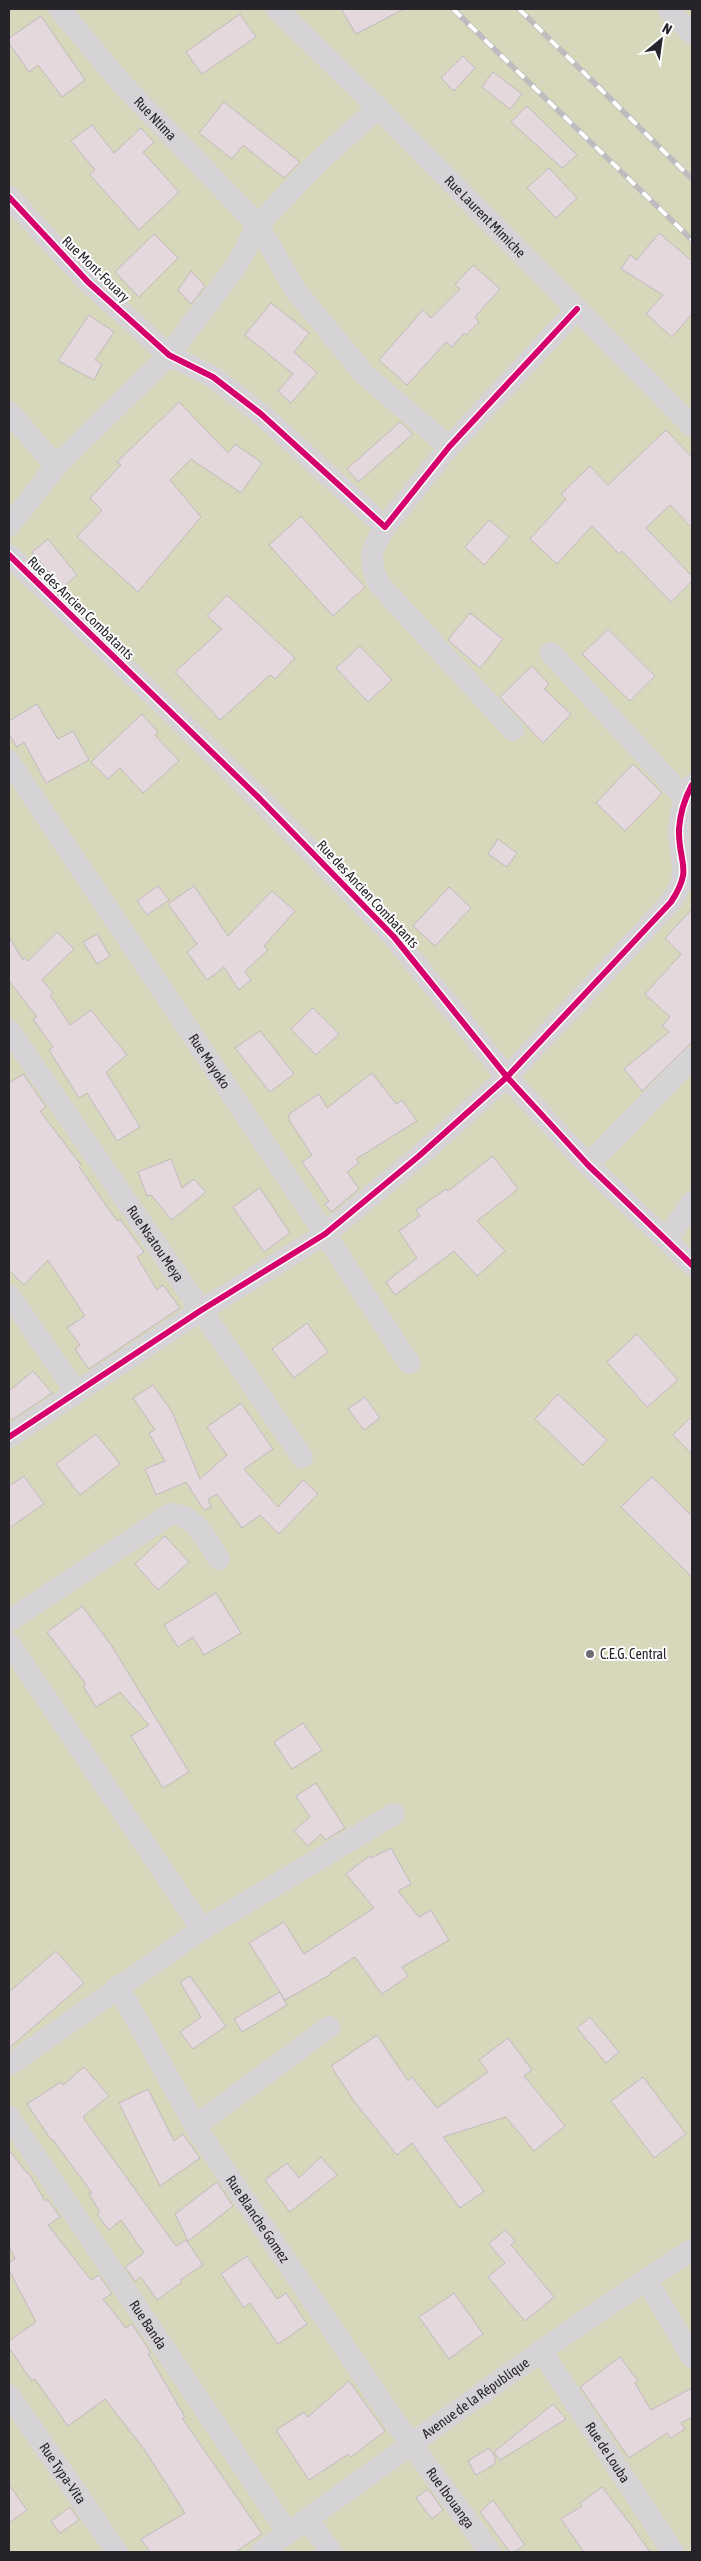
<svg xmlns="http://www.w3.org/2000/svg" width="701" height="2561" font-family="'Asap Condensed',sans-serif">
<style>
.green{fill:#d6d7bb}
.building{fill:#e4d8dd;stroke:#c1babe}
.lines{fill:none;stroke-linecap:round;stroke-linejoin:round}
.minor{stroke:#d5d3d5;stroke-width:22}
.rail-casing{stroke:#bebcbf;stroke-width:5.5}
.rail{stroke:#fefefe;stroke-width:4;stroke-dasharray:11;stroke-linecap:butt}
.cycleway-casing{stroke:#fefefe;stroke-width:9}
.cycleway{stroke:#d6006c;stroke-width:6}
.poi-dot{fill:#6f6b73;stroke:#fefefe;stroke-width:2}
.labels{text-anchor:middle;stroke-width:4;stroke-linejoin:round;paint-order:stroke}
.street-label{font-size:14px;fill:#27232b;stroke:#fefefe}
.poi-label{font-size:14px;fill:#27232b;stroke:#fefefe;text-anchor:start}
</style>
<rect width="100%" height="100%" fill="#f5f0fa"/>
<path class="green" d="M9 9H692V2552H9Z"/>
<path class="building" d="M341 9H404L356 34Z
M240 14 256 37 202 74 186 52Z
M41 16 85 80 62 97 38 65 29 72 9 43V38Z
M463 56 475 68 454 91 441 78Z
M493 72 522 94 510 109 482 87Z
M224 102 300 162 284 178 243 145 232 159 199 133Z
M527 106 577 155 562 168 511 122Z
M92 125 114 153 141 128 154 142 143 152 179 192 139 230 90 175 95 170 71 141Z
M549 168 577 198 556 218 527 188Z
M659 233 692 261V314L672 337 646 314 663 295 621 269 630 255 637 260Z
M154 234 178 258 139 297 115 272Z
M473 265 500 289 475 317 479 322 466 335 464 333 452 347 446 342 407 385 379 360 423 310 431 318 460 289 455 285Z
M191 271 205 286 191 304 178 290Z
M271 303 309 333 294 352 317 373 291 403 278 391 293 374 245 335Z
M89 315 114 332 95 360 102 364 94 380 58 361Z
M179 402 228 453 235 444 262 463 241 493 191 459 170 480 201 517 138 592 77 537 102 510 90 498 121 465 117 462Z
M400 422 413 434 358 482 347 469Z
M666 430 692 457V528L670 505 646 528 692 576V581L671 602 622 551 619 554 592 526 557 564 530 539 566 499 561 494 590 466 608 485Z
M301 516 365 587 333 616 269 545Z
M489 520 509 537 484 565 465 547Z
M48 539 77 575 62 588 32 552Z
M227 595 295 658 275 679 270 675 220 720 175 672 222 629 207 616Z
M470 613 503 639 480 668 448 640Z
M608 629 655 676 630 701 582 654Z
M360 646 392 680 368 702 336 668Z
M532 666 549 684 544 689 571 714 543 743 500 697Z
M37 704 58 739 73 731 89 760 46 783 24 742 17 747 9 734V721Z
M142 714 158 732 155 735 179 761 143 793 120 768 108 779 91 762Z
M633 764 662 793 625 831 596 803Z
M498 839 517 853 507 867 488 854Z
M158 886 169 900 147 915 137 901Z
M194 886 228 936 272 891 295 911 264 946 268 950 245 971 251 980 239 990 224 967 207 980 187 952 197 944 168 904Z
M449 887 471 908 435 946 413 926Z
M692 909V1042L642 1091 624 1069 669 1032 662 1026 670 1017 645 994 681 954 665 938Z
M57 932 74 949 42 980 53 993 50 995 70 1025 91 1010 127 1055 106 1072 140 1127 117 1141 87 1093 79 1098 49 1050 53 1047 33 1019 37 1017 9 981V937L23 960 25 958 28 961Z
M97 934 110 956 97 964 83 942Z
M313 1008 339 1034 316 1055 291 1029Z
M260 1031 294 1074 270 1092 235 1048Z
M372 1073 396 1104 402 1100 417 1121 356 1159 359 1163 347 1172 359 1189 331 1212 325 1204 329 1201 302 1162 312 1155 289 1120V1114L319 1094 327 1108Z
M23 1074 46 1107 40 1111 81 1165 79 1167 117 1221 120 1219 144 1252 137 1257 157 1290 163 1285 180 1308 89 1369 75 1349 80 1345 67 1328 85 1316 48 1260 24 1285 9 1270V1083Z
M493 1156 518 1189 477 1221 505 1251 477 1276 454 1251 395 1295 386 1282 417 1258 399 1231 420 1216 416 1210 446 1189 448 1191Z
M171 1159 182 1188 194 1179 206 1192 172 1220 151 1195 147 1196 138 1172Z
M260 1188 290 1233 264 1252 233 1207Z
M307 1323 328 1352 294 1378 272 1349Z
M637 1334 678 1380 647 1407 607 1362Z
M33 1371 52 1393 12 1420 9 1416V1391Z
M153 1385 172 1412 200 1479 227 1455 207 1427 241 1403 273 1449 244 1469 278 1507 303 1480 318 1494 279 1534 260 1515 242 1528 217 1494 208 1499 211 1507 204 1510 186 1482 156 1495 145 1469 165 1461 149 1433 155 1430 133 1398Z
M558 1394 607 1440 583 1465 535 1419Z
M365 1397 380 1418 364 1430 348 1409Z
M692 1416V1454L673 1435Z
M96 1434 120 1464 80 1495 56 1464Z
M24 1476 44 1504 9 1528V1486Z
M652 1477 692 1516V1577L621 1507Z
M165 1536 189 1562 158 1590 135 1564Z
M216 1593 241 1633 204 1655 193 1637 178 1647 164 1625Z
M82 1606 111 1645 189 1772 163 1788 131 1736 149 1725 120 1692 96 1707 83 1686 86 1684 47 1632Z
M303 1723 322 1750 292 1769 274 1742Z
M316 1783 345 1828 325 1840 321 1834 308 1846 294 1831 310 1817 296 1796Z
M391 1848 411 1884 398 1891 419 1917 431 1910 449 1940 402 1967 408 1976 382 1994 355 1957 330 1973 331 1974 285 2000 249 1943 284 1922 304 1954 374 1908 346 1874 369 1856 371 1858Z
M56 1951 84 1983 9 2048V1992Z
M190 1976 226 2026 193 2049 180 2032 201 2017 180 1982Z
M280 1992 287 2005 242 2032 234 2019Z
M590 2017 619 2052 606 2063 577 2028Z
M377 2035 408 2081 412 2077 437 2108 488 2072 479 2060 508 2038 532 2070 524 2076 565 2126 534 2151 506 2117 443 2137 484 2191 460 2208 412 2143 397 2155 354 2101 331 2066Z
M84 2067 109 2096 84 2116V2119L176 2246 186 2240 203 2265 180 2280 182 2282 157 2300 141 2277 135 2281 125 2267 144 2253 121 2220 109 2230 97 2214 100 2212 89 2194 92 2193 53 2140 52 2141 27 2104 61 2082 63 2085Z
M643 2077 686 2134 654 2158 611 2101Z
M148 2089 174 2141 183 2134 200 2158 160 2186 119 2103Z
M9 2150 27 2173 28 2172 45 2201 47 2199 60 2217 48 2225 91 2280 99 2275 112 2294 103 2299 126 2328 132 2324 151 2353 148 2354 185 2417 182 2418 262 2534 235 2552H150L141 2539 185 2513 144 2449 105 2399 68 2426 35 2379 32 2381 9 2348V2341L36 2322 9 2270V2262L15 2259 9 2246Z
M321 2157 337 2175 290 2212 265 2180 287 2163 299 2178Z
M217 2182 233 2206 188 2241 175 2214Z
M505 2230 515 2241 511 2245 554 2297 525 2321 488 2277 505 2263 489 2244Z
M247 2256 277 2299 286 2293 307 2324 278 2344 250 2303 244 2308 221 2274Z
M454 2293 483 2334 449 2359 419 2317Z
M620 2357 638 2381 635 2383 651 2410 692 2388V2417L681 2423 685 2429 671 2438 667 2433 629 2458 580 2387Z
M349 2381 385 2431 351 2457 348 2454 309 2480 276 2430 304 2412 308 2417Z
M553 2404 566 2419 500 2460 494 2452Z
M489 2448 495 2457V2464L476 2475 468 2461Z
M9 2485 27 2510 9 2523Z
M602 2487 634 2529 650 2552H584L561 2519 582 2506 580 2503Z
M428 2489 443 2510 432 2519 416 2498Z
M493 2500 525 2545 514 2552H510L480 2512Z
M70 2507 79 2520 60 2533 51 2521Z"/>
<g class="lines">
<g class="minor">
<path id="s1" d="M59 9 124 86 258 225 296 291 365 375 449 447"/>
<path id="s2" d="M277 9 378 108 692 426"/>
<path d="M668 9 692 34"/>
<path d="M9 197 88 282 169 355 213 377 261 414 385 527 449 447 577 309"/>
<path d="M9 412 56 466"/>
<path d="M9 526 56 466 169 355 237 265 258 225 317 163 378 108"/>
<path d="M385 527C371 551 367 558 379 584L513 730"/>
<path d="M9 555 260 799 394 937 507 1077 588 1165 692 1265"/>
<path d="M551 653 685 798"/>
<path id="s3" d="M9 761 325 1234 409 1363"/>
<path id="s4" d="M9 1030 302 1457"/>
<path d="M588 1165 692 1058"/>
<path d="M667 1240 692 1202"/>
<path d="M9 1295 76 1392"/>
<path d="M9 1437 200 1311 325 1234 419 1156 507 1077 671 902C694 867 678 864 679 829 680 814 685 798 692 785"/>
<path d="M9 1621 170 1514C197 1515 205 1539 219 1559"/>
<path d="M9 1643 202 1929"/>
<path id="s5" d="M118 1986 195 2126 393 2419 490 2552"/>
<path d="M9 2065 202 1929 394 1814"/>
<path id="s6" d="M9 2117 288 2533"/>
<path d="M195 2126 329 2027"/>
<path d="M646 2279 692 2357"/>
<path id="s7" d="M542 2352 673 2552"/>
<path id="s8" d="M9 2395 117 2552"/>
<path d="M308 2520 331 2552"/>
<path id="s9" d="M261 2552C404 2451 544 2344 692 2250"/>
</g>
<defs>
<path id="rail" d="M453 9 692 240
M519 9 692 179"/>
</defs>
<use href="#rail" class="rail-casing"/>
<use href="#rail" class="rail"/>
<defs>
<path id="cycleway" d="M9 197 88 282 169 355 213 377 261 414 385 527 449 447 577 309
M9 555 260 799 394 937 507 1077 588 1165 692 1265
M9 1437 200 1311 325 1234 419 1156 507 1077 671 902C694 867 678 864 679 829 680 814 685 798 692 785"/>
</defs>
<use href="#cycleway" class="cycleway-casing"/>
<use href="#cycleway" class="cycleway"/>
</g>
<circle class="poi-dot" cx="590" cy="1654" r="5"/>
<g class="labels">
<g class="street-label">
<text dy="5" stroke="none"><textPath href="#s1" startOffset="146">Rue Ntima</textPath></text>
<text dy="5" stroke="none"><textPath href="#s2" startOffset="294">Rue Laurent Mimiche</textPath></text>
<text transform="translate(96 269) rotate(44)" y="5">Rue Mont-Fouary</text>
<text transform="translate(81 608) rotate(44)" y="5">Rue des Ancien Combatants</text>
<text transform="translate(368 894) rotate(47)" y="5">Rue des Ancien Combatants</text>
<text dy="5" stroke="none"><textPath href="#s3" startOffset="361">Rue Mayoko</textPath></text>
<text dy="5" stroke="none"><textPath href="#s4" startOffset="259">Rue Nsatou Meya</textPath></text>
<text dy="5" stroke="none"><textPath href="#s5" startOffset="272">Rue Blanche Gomez</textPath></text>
<text dy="5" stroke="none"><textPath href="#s6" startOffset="250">Rue Banda</textPath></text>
<text dy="5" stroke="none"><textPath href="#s9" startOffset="264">Avenue de la République</textPath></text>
<text dy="5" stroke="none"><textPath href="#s7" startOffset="120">Rue de Louba</textPath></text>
<text dy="5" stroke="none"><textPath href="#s8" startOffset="95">Rue Typa-Vita</textPath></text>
<text dy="5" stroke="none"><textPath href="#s5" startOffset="611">Rue Ibouanga</textPath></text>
</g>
<g class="poi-label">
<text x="600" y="1659">C.E.G. Central</text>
</g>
</g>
<rect width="701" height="2561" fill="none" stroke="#27232b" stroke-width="20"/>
<g transform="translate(661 40) rotate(29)" stroke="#fefefe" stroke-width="4" paint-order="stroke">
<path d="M0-4L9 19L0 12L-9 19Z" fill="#27232b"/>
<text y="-8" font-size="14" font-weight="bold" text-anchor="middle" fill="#27232b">N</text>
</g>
</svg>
